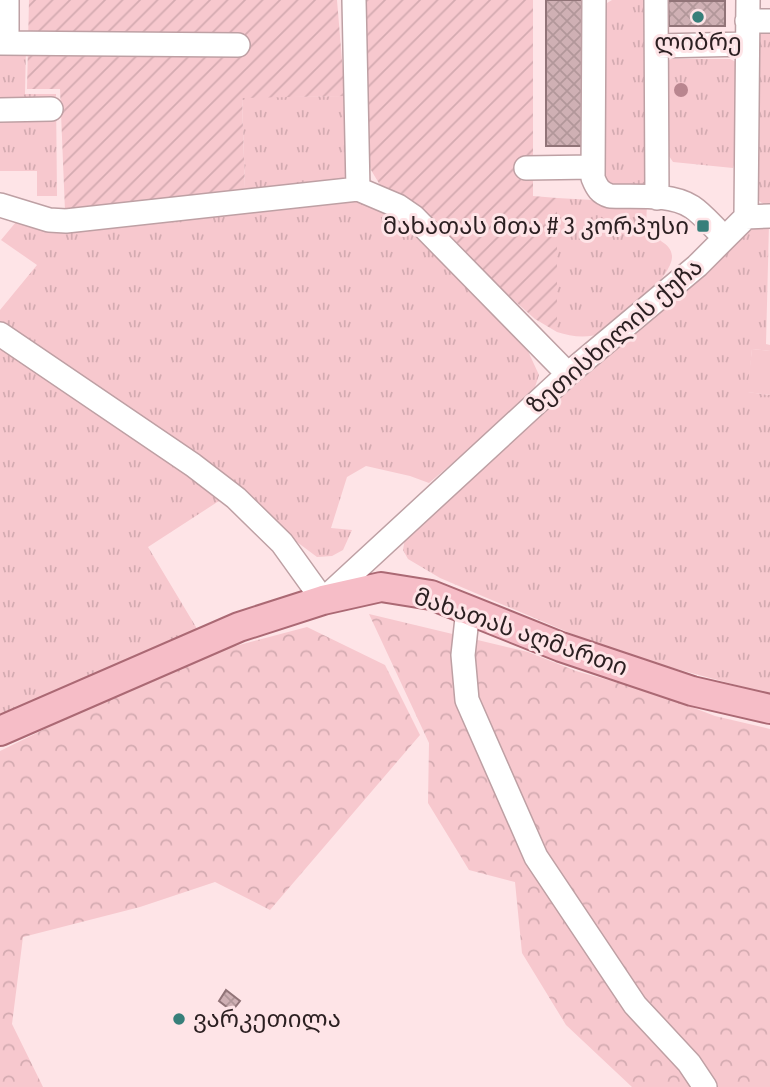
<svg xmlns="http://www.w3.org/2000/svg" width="770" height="1087" font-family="'Fira Sans Condensed','Noto Sans Georgian',sans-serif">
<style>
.grass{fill:url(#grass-tufts)}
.forest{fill:url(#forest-crowns)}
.garden{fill:url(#garden-furrows)}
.pitch{fill:#f7c8ce}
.building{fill:url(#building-cross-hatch);stroke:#917478;stroke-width:2}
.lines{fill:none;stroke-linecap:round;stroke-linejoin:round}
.minor-casing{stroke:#bea0a4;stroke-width:26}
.major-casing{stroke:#ab6974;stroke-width:32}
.minor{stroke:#fff;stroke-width:23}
.major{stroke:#f6bdc7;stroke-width:28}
.tree{fill:#b9868f}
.poi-dot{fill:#377f7a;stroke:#fee4e7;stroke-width:2.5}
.labels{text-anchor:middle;stroke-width:6;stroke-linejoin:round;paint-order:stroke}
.poi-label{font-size:24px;fill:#2b1f21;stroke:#fee4e7}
.street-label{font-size:24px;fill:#2b1f21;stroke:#fee4e7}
</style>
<defs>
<pattern id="grass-tufts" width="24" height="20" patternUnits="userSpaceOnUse" patternTransform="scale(1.75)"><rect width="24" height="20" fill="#f7c8ce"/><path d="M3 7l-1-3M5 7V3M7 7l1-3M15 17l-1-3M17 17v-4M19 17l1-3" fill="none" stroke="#d4abb1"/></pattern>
<pattern id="forest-crowns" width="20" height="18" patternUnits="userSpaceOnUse" patternTransform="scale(1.75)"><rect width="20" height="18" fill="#f7c8ce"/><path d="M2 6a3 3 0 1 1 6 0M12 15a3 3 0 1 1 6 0" fill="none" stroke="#d4abb1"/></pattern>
<pattern id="garden-furrows" width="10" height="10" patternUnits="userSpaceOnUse" patternTransform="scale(1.75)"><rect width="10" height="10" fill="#f7c8ce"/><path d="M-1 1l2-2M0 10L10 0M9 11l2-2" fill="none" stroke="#d4abb1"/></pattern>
<pattern id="building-cross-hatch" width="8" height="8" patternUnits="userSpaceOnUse" patternTransform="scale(1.75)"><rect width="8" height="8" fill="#cfb0b4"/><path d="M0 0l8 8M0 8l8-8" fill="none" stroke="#b2979a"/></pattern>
</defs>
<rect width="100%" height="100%" fill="#fee4e7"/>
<path class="grass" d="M612 0H645L647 193 606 186 604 12 607 3Z
M758 28H770V206H766L758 200Z
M0 46H26L25 94H56L57 196H37V171H0Z
M671 59H730L736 62 735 162 733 168 673 162 665 150V63Z
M345 96 351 180 245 189 242 97Z
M557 198 647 203C647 211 645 222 649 229 654 241 672 242 672 257 672 276 621 325 604 332 589 339 572 337 557 332Z
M334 201 364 202 395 215 522 338 539 375 532 396 429 483 410 476 366 466 347 477 331 528 352 530 343 550 332 556 317 557 289 536 243 489 0 322V310L37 265 1 240 16 222 37 229 59 230Z
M769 224 766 344 770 345V351L752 349 748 392 770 395V694L617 653 440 578 408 559 403 550 405 538 433 510 746 229Z
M0 344 222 499 148 547 199 632 0 715Z"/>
<path class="forest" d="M369 614 528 652 576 671 655 693 715 716 770 729V1087H632L566 1025 522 953 515 882 469 870 428 803 429 743Z
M307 627 385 665 420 735 270 910 215 882 140 907 23 937 12 1024 43 1087H0V751L190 658Z"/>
<path class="garden" d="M29 0H337L345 96 242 98 245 189 65 211 60 89H27Z
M357 0H533V196L557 198V332L535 319 404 202 380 185 371 170 366 154Z"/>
<path class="pitch" d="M752 349 770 351V395L747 392Z"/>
<path class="building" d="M546 0H583V146H546Z
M668 1H725V26H669Z
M226 990 240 1001 232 1011 219 1001Z"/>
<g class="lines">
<defs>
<path id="minor" d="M7 0V43
M354 0 358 189
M594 0 593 178C597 188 600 193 610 196 636 197 670 193 692 207 704 215 714 228 725 238
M656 0 657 198
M747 21H770
M0 43 238 45
M657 46 747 44
M0 110 51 109
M526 168 593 167
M0 205 49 220 66 221 358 189 398 206 414 217 568 374
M746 217 770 216
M0 334 193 465 236 498 282 543 323 600 568 374 697 266 746 217 748 0
M468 609 463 655 467 700 536 857 635 1005 689 1063 705 1087"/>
<path id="major" d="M0 731 239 627 323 600 381 587 431 595 561 647 692 691 770 709"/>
</defs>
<use href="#minor" class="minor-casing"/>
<use href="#major" class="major-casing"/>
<use href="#minor" class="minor"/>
<use href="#major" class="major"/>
</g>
<circle class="tree" cx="681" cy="90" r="7"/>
<g class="poi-dot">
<circle cx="698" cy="17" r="7"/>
<rect x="696" y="219" width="14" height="14" rx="3.5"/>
<circle cx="179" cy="1019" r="7"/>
</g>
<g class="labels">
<g class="poi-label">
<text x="698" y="50">ლიბრე</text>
<text x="689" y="234" text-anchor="end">მახათას მთა # 3 კორპუსი</text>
<text x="193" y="1027" text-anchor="start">ვარკეთილა</text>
</g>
<g class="street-label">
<text transform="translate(615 336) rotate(-41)" y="8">ზეთისხილის ქუჩა</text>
<text transform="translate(521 632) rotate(19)" y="8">მახათას აღმართი</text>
</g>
</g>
</svg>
